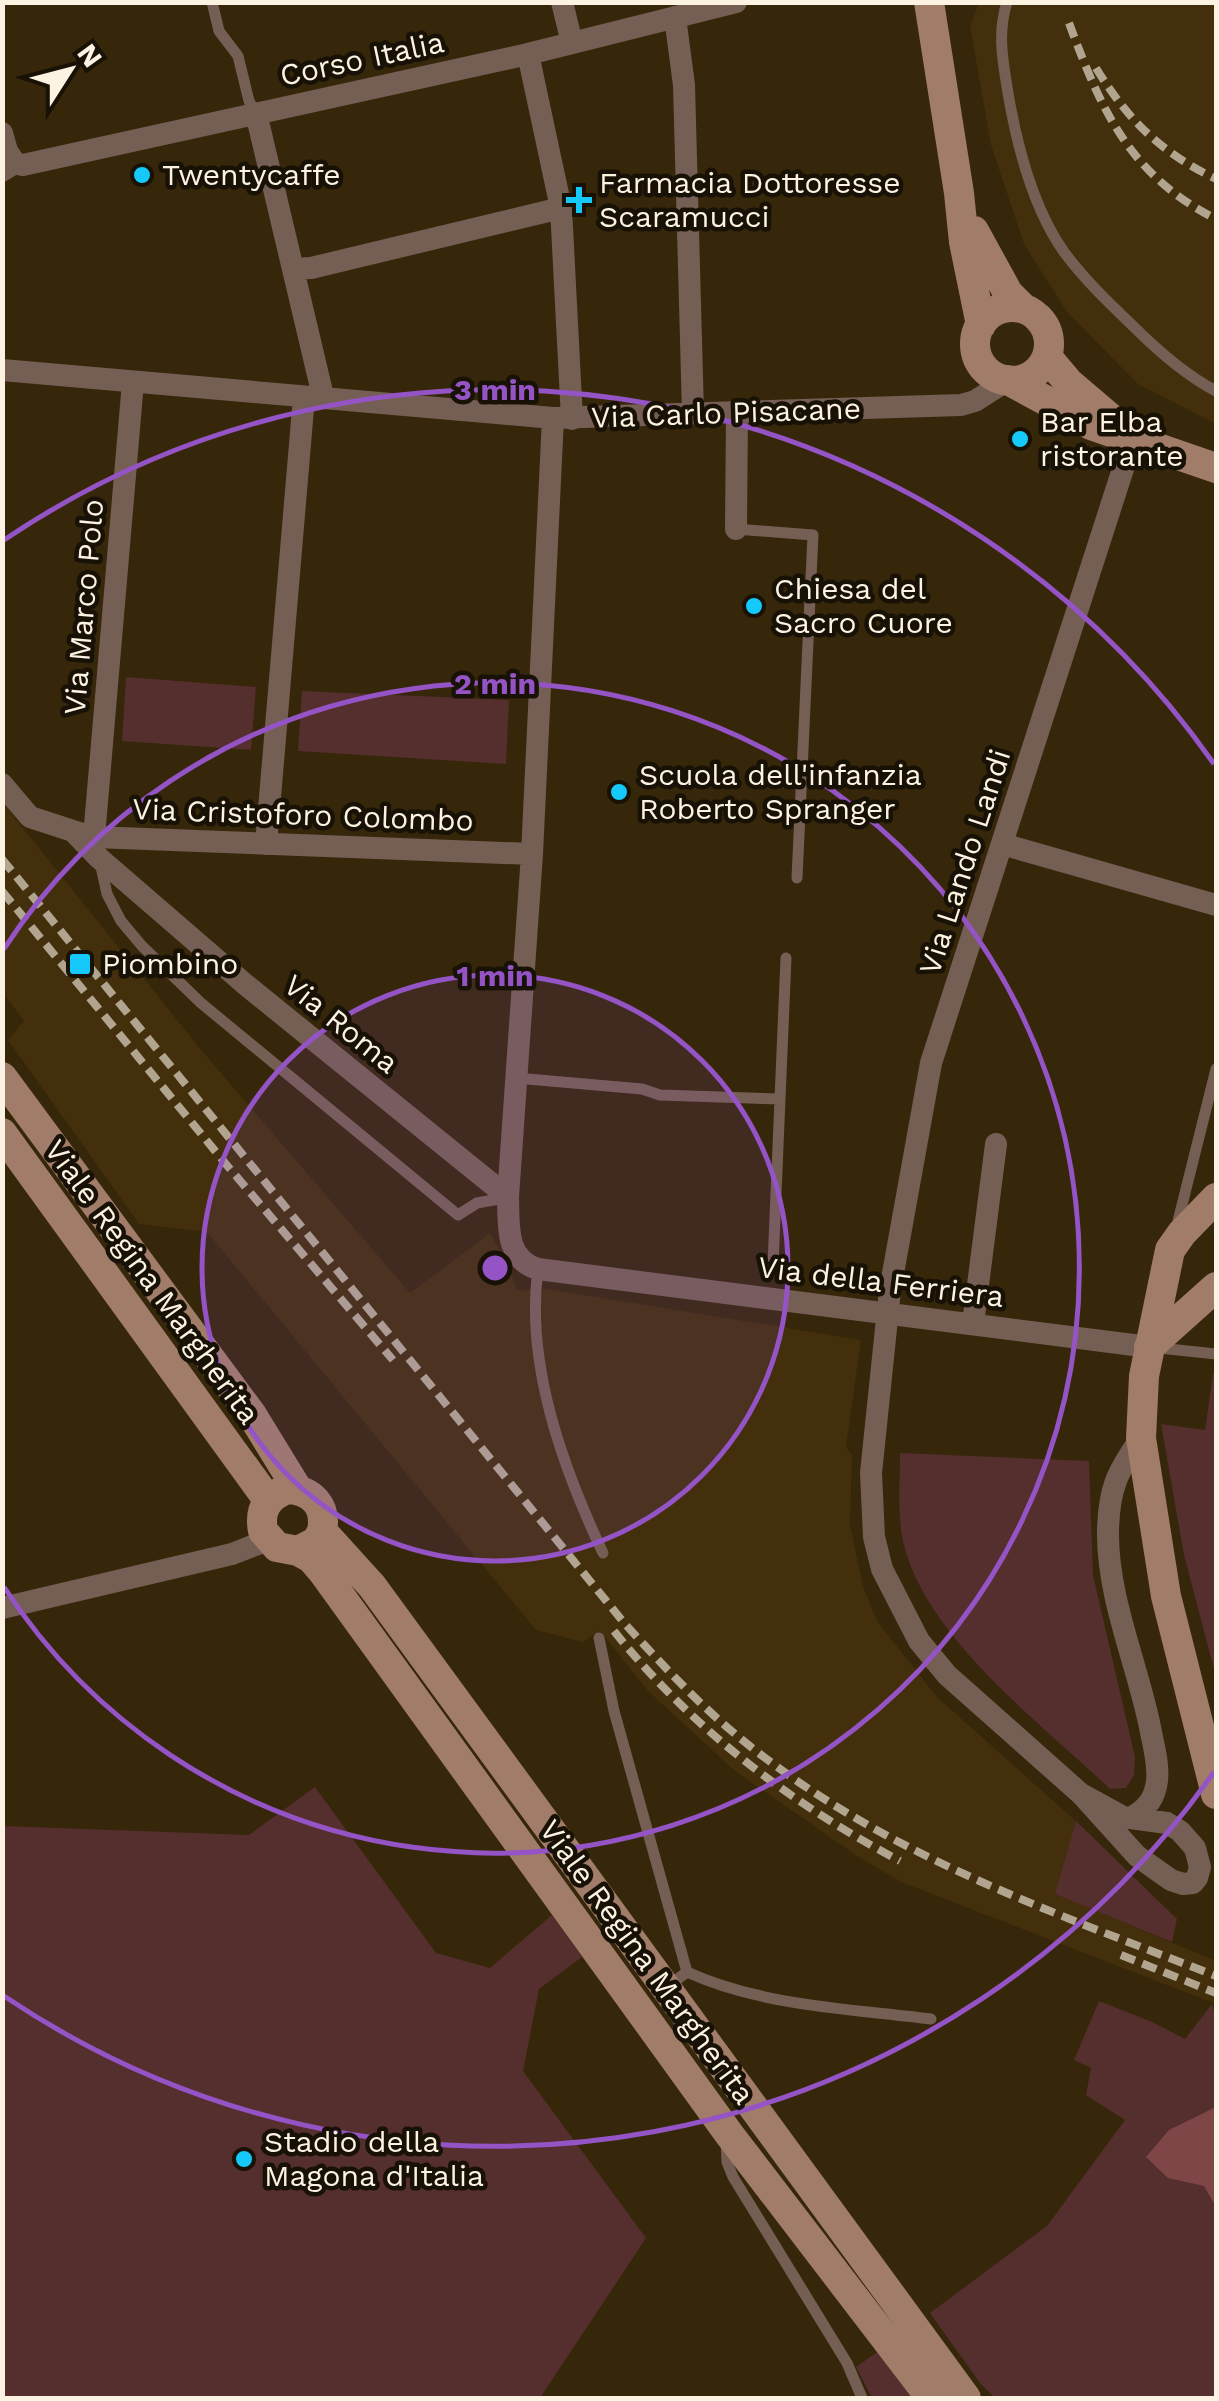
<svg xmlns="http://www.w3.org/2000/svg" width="1219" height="2401" font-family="'Work Sans',sans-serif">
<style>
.built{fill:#432f0b}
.green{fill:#552e2e}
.forest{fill:#7f4647}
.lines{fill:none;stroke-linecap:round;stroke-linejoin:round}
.lane{stroke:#755e53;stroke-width:11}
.street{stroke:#755e53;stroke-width:22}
.secondary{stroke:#a07c69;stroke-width:30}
.rail{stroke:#b1a590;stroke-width:8;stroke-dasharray:15 8;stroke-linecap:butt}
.ring{fill:none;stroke:#9554c6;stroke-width:5}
.poi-dot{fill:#15cafb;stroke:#181106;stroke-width:4}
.labels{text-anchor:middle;stroke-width:9;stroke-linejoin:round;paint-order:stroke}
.street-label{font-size:30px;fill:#fdf3e3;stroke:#181106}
.poi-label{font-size:30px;fill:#fdf3e3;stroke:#181106;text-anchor:start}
.centre{fill:#9554c6;stroke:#181106;stroke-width:5}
.ring-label{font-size:30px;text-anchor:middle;font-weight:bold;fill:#9554c6;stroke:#181106;stroke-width:9;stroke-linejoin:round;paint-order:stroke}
</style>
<rect width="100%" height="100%" fill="#36260a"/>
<path class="built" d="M979 3H1216V424L1138 384 1067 312 1024 244 991 145 970 26Z
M2 802 202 1051 410 1293 490 1233 509 1266 517 1291 547 1289 861 1340 846 1447 852 1455 850 1525 863 1586 877 1621 937 1697 1076 1821 1056 1894 1216 1961V2004L901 1882 857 1856 735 1771 648 1691 600 1631 583 1642 536 1630 207 1232 139 1224 8 1040 24 1021 3 993Z"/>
<path class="green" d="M126 677 256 687 251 750 122 741Z
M302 691 509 700 506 764 298 751Z
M1213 1374H1216V1677L1184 1555 1161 1424 1205 1430Z
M900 1453 1089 1461 1093 1575 1135 1757 1134 1775 1126 1788 1110 1789C1040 1722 915 1630 901 1530 898 1505 900 1478 900 1453Z
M315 1787 436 1953 490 1968 552 1915 582 1957 539 1989 523 2071 646 2238 540 2398H3V1826L249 1835Z
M1076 1821 1177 1919 1172 1942 1055 1894Z
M1099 2001 1152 2022 1185 2039 1212 2004 1216 2017V2398H995L980 2383 930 2313 1047 2226 1125 2120 1086 2095 1091 2068 1074 2060Z
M880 2350 916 2398H872L856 2367Z"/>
<path class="forest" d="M1216 2107V2207L1204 2186 1168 2178 1146 2157 1169 2130Z"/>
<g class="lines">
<path class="lane" d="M212 2 219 31 238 56 249 101 256 113
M1007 2C997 34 1003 61 1008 93 1017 146 1033 208 1064 252 1084 279 1108 302 1132 325 1157 350 1185 375 1216 391
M736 529 813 535 797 878
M100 862 107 894 121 921 142 946 201 1003 458 1215 477 1203 504 1198
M516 1078 642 1089 660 1095 780 1099 773 1265
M780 1099 786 958
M1177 1225 1216 1069
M538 1269C525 1364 563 1468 603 1553
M1159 1348 1216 1354
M599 1638 614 1711 687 1972 667 1987
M687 1972C761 2006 852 2009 931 2019
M726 2142 727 2162 733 2177 847 2363 862 2398"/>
<path class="street" d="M562 2 572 43
M675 17 684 85 693 413
M528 54 561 208 572 419
M256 113 323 396
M2 133 7 151 15 163
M2 171 15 163 23 165 528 54 736 2
M293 269 311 268 561 208
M2 370 553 418 961 405 975 401 1008 380
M553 418 532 854 508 1197C509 1226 505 1259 538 1269L1149 1347
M736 529 737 412
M2 784 30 817 73 831 99 858 246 985 508 1197
M73 831 94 837 532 854
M94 837 133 382
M266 844 304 397
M1002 844 1216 905
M973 1324 996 1144
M2 1608 232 1554 268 1540
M1081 1794 1123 1817 1167 1823 1180 1831 1195 1848 1200 1867 1197 1878 1193 1883 1183 1884 1171 1880 1137 1856 1081 1794 947 1675 919 1641 882 1569 874 1537 871 1473 890 1290 931 1063 1133 438
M1132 1817C1147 1809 1155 1798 1157 1781 1159 1763 1153 1744 1150 1727 1137 1663 1107 1597 1108 1531 1109 1488 1117 1472 1141 1438"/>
<path class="secondary" d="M929 2 959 193 964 242 981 325
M974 231 1008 293 1023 308
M975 344a37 37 0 1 1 74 0a37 37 0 1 1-74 0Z
M1047 357 1069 383 1116 423
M1008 380 1091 425 1216 468
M2 1077 252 1415 298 1490
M2 1133 268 1500
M1216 1198 1182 1233 1170 1250 1144 1376 1141 1438 1166 1596 1216 1794
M1149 1347 1216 1287
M322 1531 317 1541 298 1551 277 1547 263 1531C259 1510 267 1497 287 1489 312 1490 327 1506 322 1531L372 1586 966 2398
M298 1551 311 1558 323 1572 729 2134 931 2398"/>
<path class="rail" d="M1069 23C1101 109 1129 175 1216 219
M1096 68C1128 120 1160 152 1216 179
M2 859 625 1624C658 1660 691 1696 728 1728 870 1850 1045 1909 1216 1976
M2 891 225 1163 393 1360
M614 1631C692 1729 790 1803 900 1861
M1121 1955 1216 1993"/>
</g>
<circle cx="495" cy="1268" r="293" fill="#9554c6" fill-opacity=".12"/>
<g class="ring">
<circle cx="495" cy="1268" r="293"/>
<path d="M4 949A585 585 0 1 1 4 1587"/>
<path d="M1214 1772A878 878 0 0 1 4 1996M4 540A878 878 0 0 1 1214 764"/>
</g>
<g class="poi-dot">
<circle cx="142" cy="175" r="10"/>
<path d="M574 185h10v10h10v10h-10v10h-10v-10h-10v-10h10z"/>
<circle cx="1020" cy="439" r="10"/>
<circle cx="754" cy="606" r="10"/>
<circle cx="619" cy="792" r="10"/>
<rect x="68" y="952" width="24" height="24" rx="5"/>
<circle cx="244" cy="2159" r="10"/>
</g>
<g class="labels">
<g class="street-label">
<text transform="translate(362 59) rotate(-12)" y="10">Corso Italia</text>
<text transform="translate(726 413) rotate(-2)" y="10">Via Carlo Pisacane</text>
<text transform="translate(84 607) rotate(-85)" y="10">Via Marco Polo</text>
<text transform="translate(303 815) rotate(2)" y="10">Via Cristoforo Colombo</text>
<text transform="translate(965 862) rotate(-72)" y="10">Via Lando Landi</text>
<text transform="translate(341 1024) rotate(39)" y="10">Via Roma</text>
<text transform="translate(152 1282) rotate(54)" y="10">Viale Regina Margherita</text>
<text transform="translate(881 1282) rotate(7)" y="10">Via della Ferriera</text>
<text transform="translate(647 1962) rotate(54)" y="10">Viale Regina Margherita</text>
</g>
<g class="poi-label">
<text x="162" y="185">Twentycaffe</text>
<text x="599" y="193">Farmacia Dottoresse<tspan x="599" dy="34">Scaramucci</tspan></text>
<text x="1040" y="432">Bar Elba<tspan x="1040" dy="34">ristorante</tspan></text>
<text x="774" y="599">Chiesa del<tspan x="774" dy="34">Sacro Cuore</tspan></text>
<text x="639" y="785">Scuola dell'infanzia<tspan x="639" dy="34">Roberto Spranger</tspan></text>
<text x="102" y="974">Piombino</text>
<text x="264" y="2152">Stadio della<tspan x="264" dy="34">Magona d'Italia</tspan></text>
</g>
</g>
<circle cx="495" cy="1268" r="15" class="centre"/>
<g class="ring-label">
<text x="495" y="400">3 min</text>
<text x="495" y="694">2 min</text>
<text x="495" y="986">1 min</text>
</g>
<rect width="1219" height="2401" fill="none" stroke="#fdf3e3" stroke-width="10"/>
<g transform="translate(70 70) rotate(54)" stroke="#181106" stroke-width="8" paint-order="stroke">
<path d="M0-8L18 38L0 25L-18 38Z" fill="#fdf3e3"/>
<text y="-15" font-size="28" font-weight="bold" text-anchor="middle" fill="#fdf3e3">N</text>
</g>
</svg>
